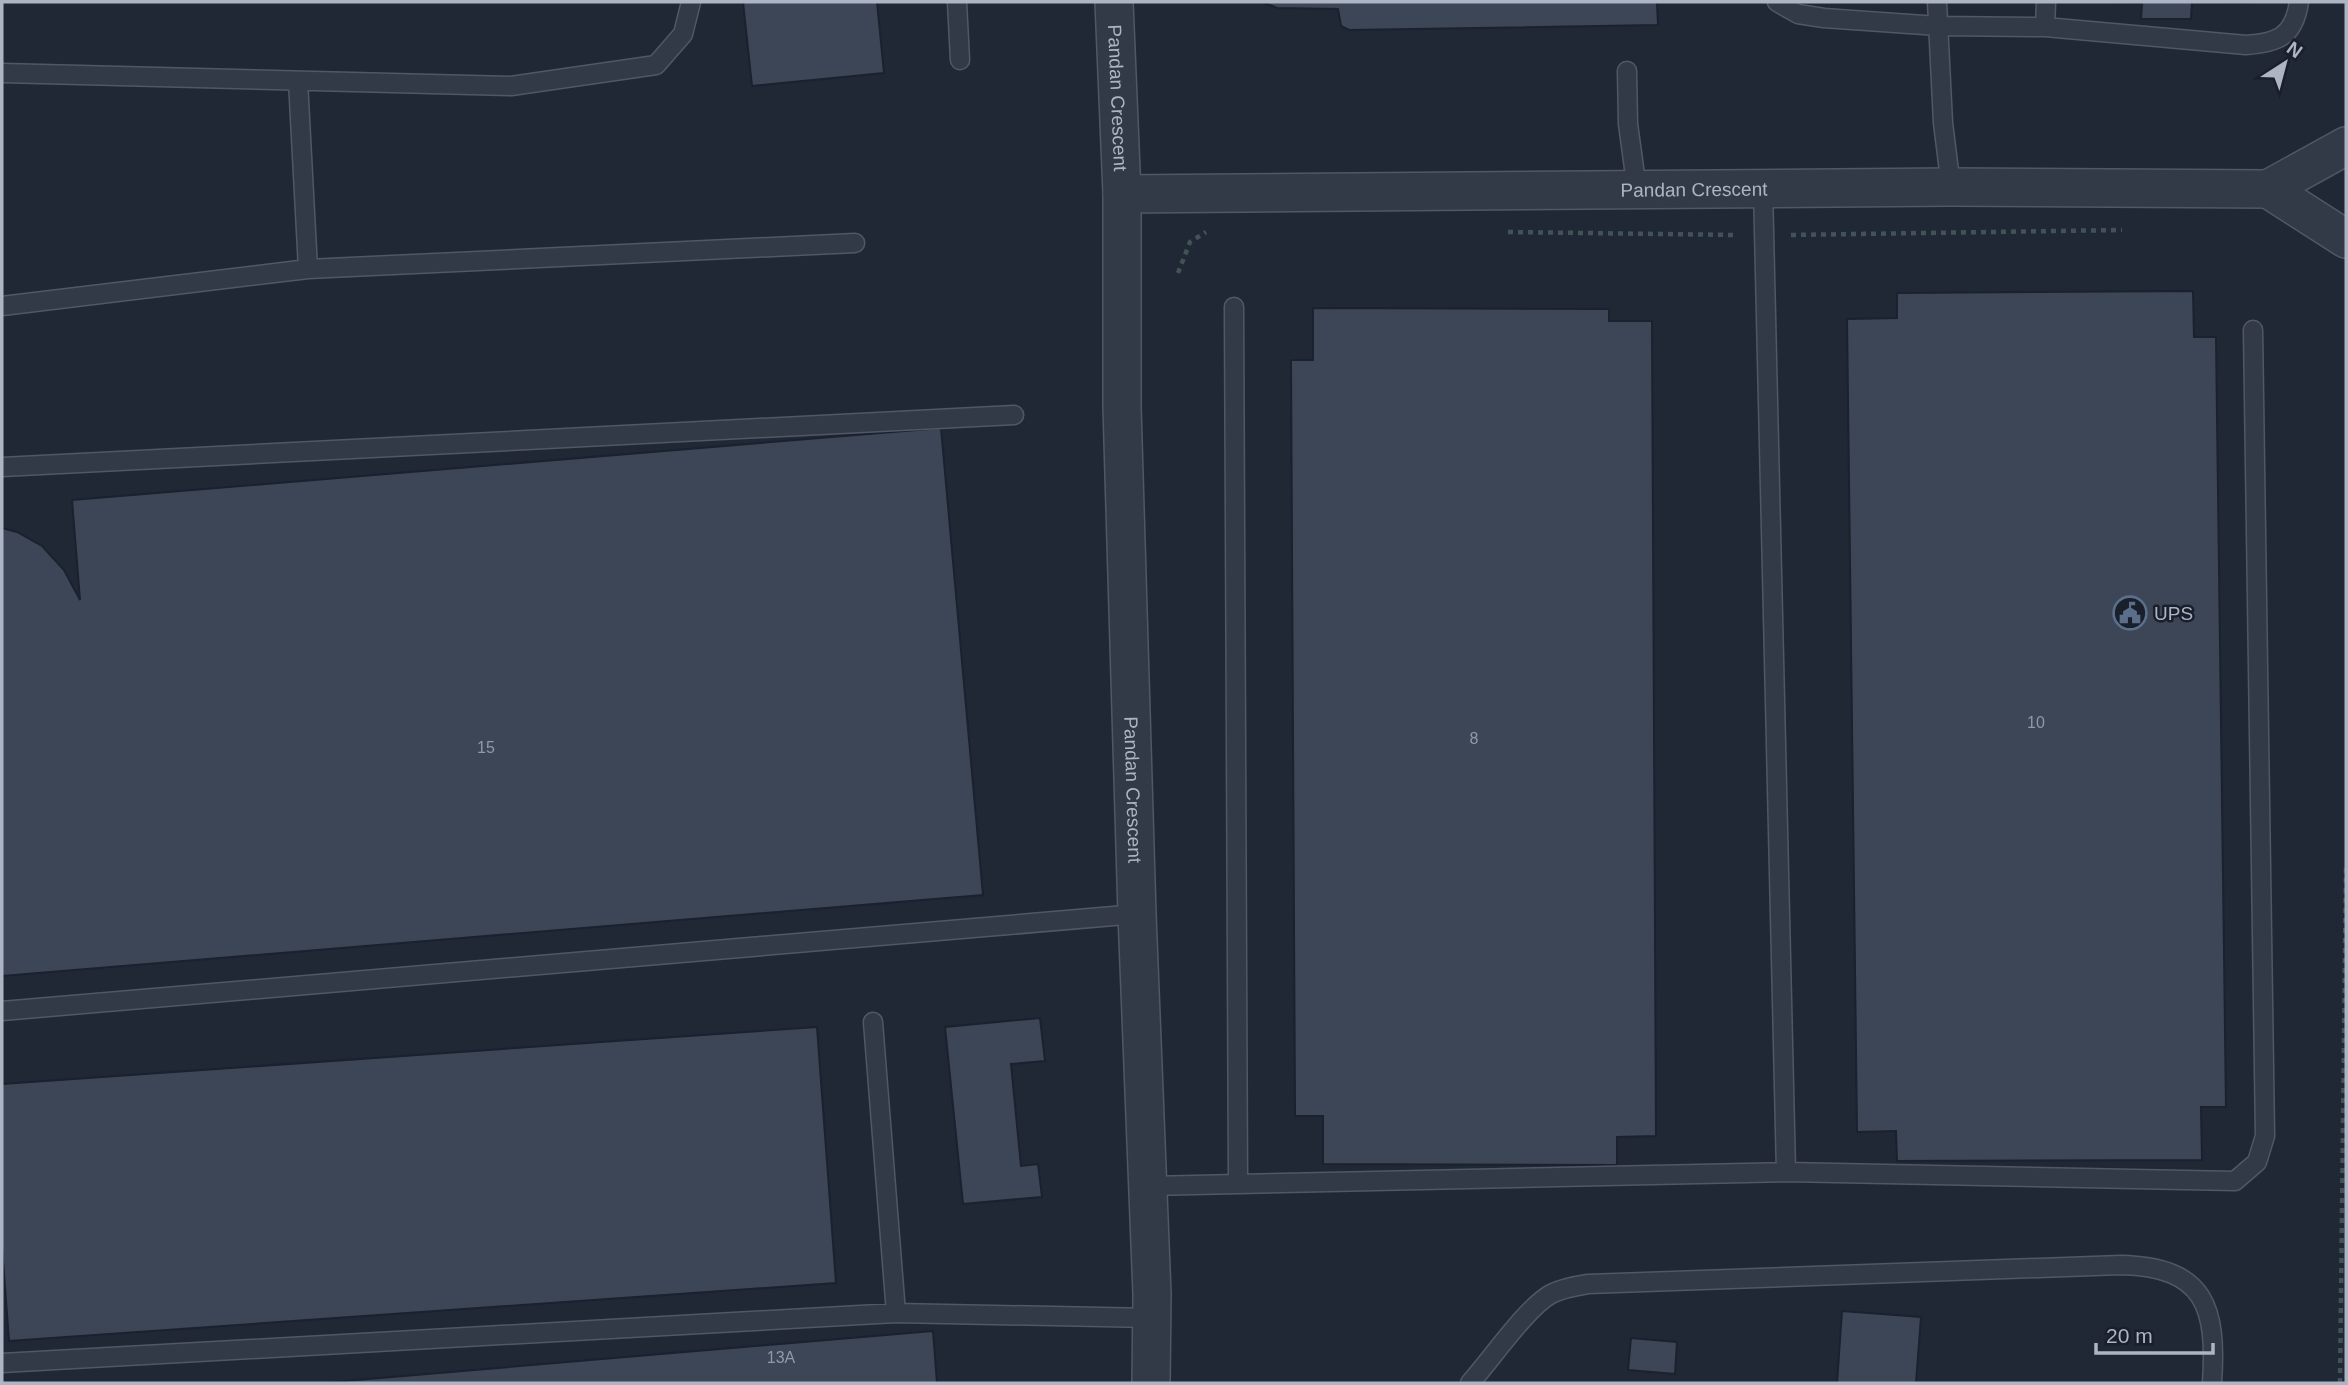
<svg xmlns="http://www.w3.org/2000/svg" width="2348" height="1385" font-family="Helvetica,sans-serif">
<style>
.building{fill:#3c4657;stroke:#1b212d;stroke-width:2}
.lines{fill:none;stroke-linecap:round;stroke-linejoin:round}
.lane-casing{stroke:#515765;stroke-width:21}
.street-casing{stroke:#515765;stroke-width:40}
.path{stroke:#415357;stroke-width:4.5;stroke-dasharray:5 5;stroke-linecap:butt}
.lane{stroke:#333a47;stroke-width:18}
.street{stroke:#333a47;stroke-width:37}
.labels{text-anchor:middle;stroke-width:5;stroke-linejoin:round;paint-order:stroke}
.number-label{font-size:16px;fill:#9198a9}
.street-label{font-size:19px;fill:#adb4c4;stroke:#191f2b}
.poi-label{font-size:19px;fill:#adb4c4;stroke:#191f2b;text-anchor:start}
</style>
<rect width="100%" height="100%" fill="#202836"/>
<path class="building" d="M743 2H877L884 73 752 86Z
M1262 2H1657L1658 25 1349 30 1341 26 1338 9 1277 8Z
M2108 2H2249V3L2192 2 2191 19H2141L2142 3Z
M2193 291 2194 337H2216L2226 1107H2201L2202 1160 1897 1161 1896 1131 1857 1132 1847 319 1897 318V293Z
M1313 308 1609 309V321H1652L1656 1136 1617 1137V1165L1323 1164V1116H1295L1291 360H1313Z
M941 428 983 895 2 976V528L17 532 42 546 64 570 80 600 72 500Z
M1040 1018 1045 1061 1011 1064 1021 1166 1038 1164 1042 1197 963 1204 945 1027Z
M817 1027 836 1283 9 1341 2 1247V1084Z
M1842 1311 1921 1317 1916 1383H1837Z
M933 1331 937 1383H321Z
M1631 1338 1677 1342 1675 1374 1628 1370Z"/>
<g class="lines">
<defs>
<path id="lane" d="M957 2 960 60
M1777 2 1798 14 1824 18 1938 26 2045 27 2246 45C2278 43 2294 36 2299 2
M1937 2 1943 123 1951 187
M2045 27 2046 2
M1627 71 1628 124 1637 190
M2 73 511 86 656 65 683 34 691 2
M1763 188 1786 1172
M308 269 855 243
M2 306 308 269 298 81
M1234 307 1238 1183
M2 467 1014 415
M2 1011 1137 914
M873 1022 896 1313
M1149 1186 1786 1172 2235 1181 2257 1162 2265 1136 2253 330
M2 1363 896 1313 1151 1318
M1470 1383C1491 1360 1526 1308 1551 1294 1563 1288 1575 1286 1588 1284L2121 1265C2206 1267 2217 1308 2212 1383"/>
<g id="street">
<path id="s1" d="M1114 2 1122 194V407L1137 914 1152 1294 1151 1383"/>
<path d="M2268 189 2346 239"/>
<path id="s2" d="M1122 194 1951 187 2268 189 2346 146"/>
</g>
</defs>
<use href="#lane" class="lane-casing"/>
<use href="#street" class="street-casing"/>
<path class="path" d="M1508 232 1737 235
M1791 235 2122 230
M1178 273 1190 242 1206 232
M2340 1383 2346 864"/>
<use href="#lane" class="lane"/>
<use href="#street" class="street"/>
</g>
<defs>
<symbol id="civic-ring" viewBox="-11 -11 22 22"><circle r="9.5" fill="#191f2b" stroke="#5c6f8a" stroke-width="1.5"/><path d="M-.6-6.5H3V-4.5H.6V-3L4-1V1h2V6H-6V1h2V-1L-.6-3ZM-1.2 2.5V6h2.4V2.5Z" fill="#5c6f8a"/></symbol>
</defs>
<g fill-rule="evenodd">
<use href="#civic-ring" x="2111" y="594" width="38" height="38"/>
</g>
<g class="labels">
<g class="number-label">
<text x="2036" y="728">10</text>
<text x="1474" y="744">8</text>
<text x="486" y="753">15</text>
<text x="781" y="1363">13A</text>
</g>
<g class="street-label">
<text dy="7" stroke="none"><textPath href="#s1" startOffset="96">Pandan Crescent</textPath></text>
<text dy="7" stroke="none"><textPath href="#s2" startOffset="572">Pandan Crescent</textPath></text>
<text dy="7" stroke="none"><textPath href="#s1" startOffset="788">Pandan Crescent</textPath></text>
</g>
<g class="poi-label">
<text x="2154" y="620">UPS</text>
</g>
</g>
<rect width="2348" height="1385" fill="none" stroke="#adb4c4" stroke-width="7"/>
<g transform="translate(2285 63) rotate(36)" stroke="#191f2b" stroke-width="5" paint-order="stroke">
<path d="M0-5L12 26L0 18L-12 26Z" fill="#adb4c4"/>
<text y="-10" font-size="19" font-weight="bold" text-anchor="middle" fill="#adb4c4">N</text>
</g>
<path d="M2096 1343v10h117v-10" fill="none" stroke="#adb4c4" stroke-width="3.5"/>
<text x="2106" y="1343" font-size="21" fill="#adb4c4" stroke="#191f2b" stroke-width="5" paint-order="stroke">20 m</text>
</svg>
